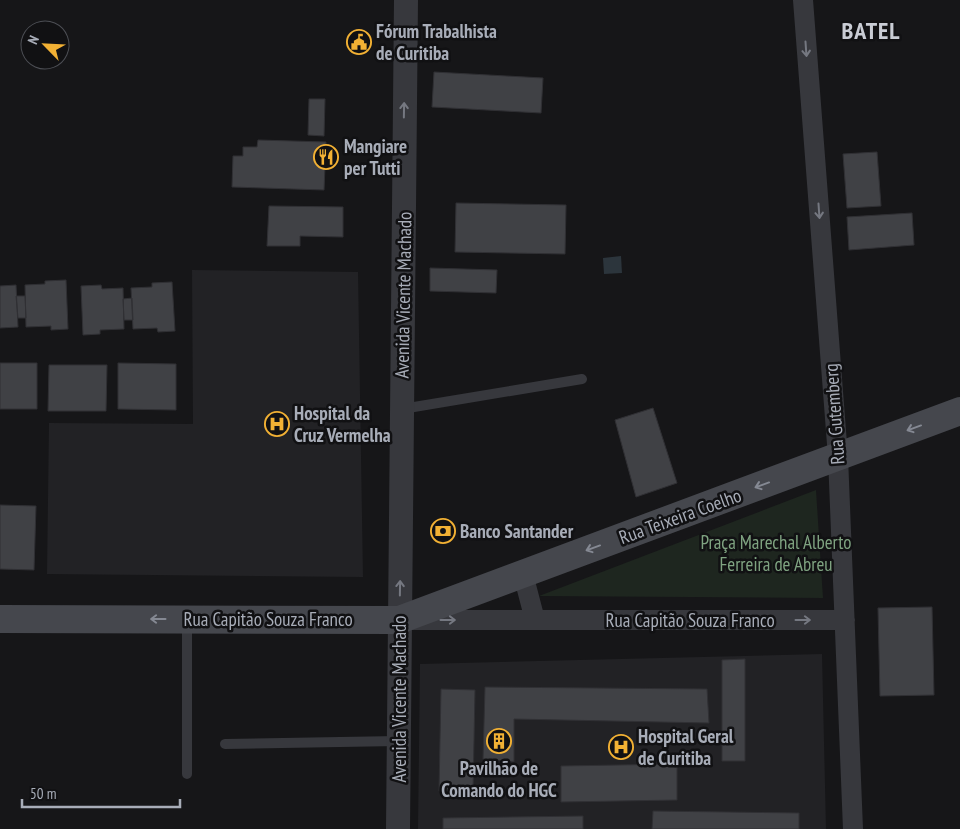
<svg xmlns="http://www.w3.org/2000/svg" width="960" height="829" font-family="'PT Sans Narrow',sans-serif">
<style>
.built{fill:#222225}
.green{fill:#1e261f}
.water{fill:#2c353c}
.building{fill:#404145;stroke:#303034}
.lines{fill:none;stroke-linecap:round;stroke-linejoin:round}
.service{stroke:#37383d;stroke-width:10}
.minor{stroke:#37383d;stroke-width:20}
.tertiary{stroke:#37383d;stroke-width:24}
.secondary{stroke:#45474d;stroke-width:28}
.oneway{stroke:#757881}
.oneway2{stroke:#858993}
.labels{text-anchor:middle;stroke-width:5;stroke-linejoin:round;paint-order:stroke}
.poi-label{font-size:19px;font-weight:bold;fill:#a8adb8;stroke:#111113;text-anchor:start}
.street-label{font-size:19px;fill:#a8adb8;stroke:#111113}
.park-label{font-size:19px;fill:#7fa381;stroke:#111113}
.district-label{font-size:24px;font-weight:bold;letter-spacing:1px;fill:#c9ccd4;stroke:#111113}
</style>
<rect width="100%" height="100%" fill="#161618"/>
<path class="built" d="M192 270 358 272 363 577 47 574 49 423 193 424Z
M822 654 826 829H418L420 664Z"/>
<path class="green" d="M816 490 823 598 539 596Z"/>
<path class="water" d="M621 256 622 273 604 274 603 258Z"/>
<path class="building" d="M434 72 543 78 541 113 432 107Z
M309 99H325L324 136 308 135Z
M258 140 326 142 324 190 232 187 233 156H243V147H257Z
M877 152 881 206 847 208 843 154Z
M456 203 566 205 565 254 455 252Z
M269 206 343 207V237L300 236V246H267Z
M912 213 914 245 849 250 847 217Z
M430 268 497 270 496 293 430 291Z
M66 280 68 329 51 330V326L26 327 25 285 45 284V281Z
M172 282 175 331 158 332 157 328 133 329 131 288 152 287V283Z
M16 285 18 327 0 328V286Z
M101 285 102 289 123 288 124 329 100 330V334L83 335 81 286Z
M16 296H25L26 318H18Z
M132 298 133 320H124L123 299Z
M0 363H37V409H0Z
M118 363 176 364V410L118 409Z
M49 365H107L106 411H48Z
M653 408 677 483 636 497 615 420Z
M0 505 36 506 34 570 0 569Z
M932 607 934 695 880 696 878 608Z
M745 659V761H722V660Z
M485 687 707 689 709 723 514 719V762L483 759Z
M441 689 475 690 473 792 439 791Z
M677 764V800L561 802V766Z
M653 811 799 813V829H652Z
M583 816V829H443V818Z"/>
<g class="lines">
<path class="service" d="M402 409 582 379
M187 620V774
M225 744 398 741"/>
<path class="minor" d="M803 0 838 457 853 829
M523 574 535 620
M411 620H845"/>
<path class="tertiary" d="M398 829 406 0"/>
<path class="secondary" d="M0 619 399 620 960 411"/>
</g>
<defs><path id="oneway-shaft" d="M-6 0H5M1.5-3L5.5 0L1.5 3" fill="none" stroke-width="1.6" stroke-linecap="round" stroke-linejoin="round" transform="scale(1.25)"/></defs>
<g class="oneway">
<use href="#oneway-shaft" transform="translate(806 49) rotate(86)"/>
<use href="#oneway-shaft" transform="translate(404 110) rotate(-89)"/>
<use href="#oneway-shaft" transform="translate(819 211) rotate(86)"/>
<use href="#oneway-shaft" transform="translate(400 588) rotate(-89)"/>
<use href="#oneway-shaft" transform="translate(448 620)"/>
<use href="#oneway-shaft" transform="translate(803 620)"/>
</g>
<g class="oneway2">
<use href="#oneway-shaft" transform="translate(914 428) rotate(160)"/>
<use href="#oneway-shaft" transform="translate(762 485) rotate(160)"/>
<use href="#oneway-shaft" transform="translate(593 548) rotate(160)"/>
<use href="#oneway-shaft" transform="translate(158 619) rotate(-180)"/>
</g>
<defs>
<symbol id="civic-ring" viewBox="-11 -11 22 22"><circle r="9.5" fill="#111113" stroke="#f2b134" stroke-width="1.5"/><path d="M-.6-6.5H3V-4.5H.6V-3L4-1V1h2V6H-6V1h2V-1L-.6-3ZM-1.2 2.5V6h2.4V2.5Z" fill="#f2b134"/></symbol>
<symbol id="restaurant-ring" viewBox="-11 -11 22 22"><circle r="9.5" fill="#111113" stroke="#f2b134" stroke-width="1.5"/><path d="M-5-6h1v4h1v-4h1v4h1v-4h1v5L-1.5 .5V6h-2V.5L-5-1ZM5-6V6H3V1.5H1.5Q1.5-4 5-6Z" fill="#f2b134"/></symbol>
<symbol id="hospital-ring" viewBox="-11 -11 22 22"><circle r="9.5" fill="#111113" stroke="#f2b134" stroke-width="1.5"/><path d="M-5-5h3v3.5h4V-5h3V5h-3V1.5h-4V5h-3Z" fill="#f2b134"/></symbol>
<symbol id="bank-ring" viewBox="-11 -11 22 22"><circle r="9.5" fill="#111113" stroke="#f2b134" stroke-width="1.5"/><path d="M-6-4H6V4H-6ZM0-2.3a2.3 2.3 0 1 0 0 4.6a2.3 2.3 0 1 0 0-4.6Z" fill="#f2b134"/></symbol>
<symbol id="building-ring" viewBox="-11 -11 22 22"><circle r="9.5" fill="#111113" stroke="#f2b134" stroke-width="1.5"/><path d="M-4-6H4V6H1V3H-1V6H-4ZM-2.5-4.3h1.7v1.8h-1.7ZM.8-4.3h1.7v1.8H.8ZM-2.5-1h1.7V.8h-1.7ZM.8-1h1.7V.8H.8Z" fill="#f2b134"/></symbol>
</defs>
<g fill-rule="evenodd">
<use href="#civic-ring" x="345" y="28" width="28" height="28"/>
<use href="#restaurant-ring" x="312" y="143" width="28" height="28"/>
<use href="#hospital-ring" x="263" y="410" width="28" height="28"/>
<use href="#bank-ring" x="429" y="517" width="28" height="28"/>
<use href="#building-ring" x="485" y="727" width="28" height="28"/>
<use href="#hospital-ring" x="607" y="733" width="28" height="28"/>
</g>
<g class="labels">
<g class="poi-label">
<text x="376" y="38">Fórum Trabalhista<tspan x="376" dy="22">de Curitiba</tspan></text>
<text x="344" y="153">Mangiare<tspan x="344" dy="22">per Tutti</tspan></text>
<text x="294" y="420">Hospital da<tspan x="294" dy="22">Cruz Vermelha</tspan></text>
<text x="460" y="538">Banco Santander</text>
<text x="638" y="743">Hospital Geral<tspan x="638" dy="22">de Curitiba</tspan></text>
<text x="499" y="775" text-anchor="middle">Pavilhão de<tspan x="499" dy="22">Comando do HGC</tspan></text>
</g>
<g class="street-label">
<text transform="translate(403 295) rotate(-89)" y="7">Avenida Vicente Machado</text>
<text transform="translate(834 414) rotate(-94)" y="7">Rua Gutemberg</text>
<text transform="translate(680 516) rotate(-20)" y="7">Rua Teixeira Coelho</text>
<text x="268" y="626">Rua Capitão Souza Franco</text>
<text x="690" y="627">Rua Capitão Souza Franco</text>
<text transform="translate(399 699) rotate(-90)" y="7">Avenida Vicente Machado</text>
</g>
<g class="park-label">
<text x="776" y="549">Praça Marechal Alberto<tspan x="776" dy="22">Ferreira de Abreu</tspan></text>
</g>
<g class="district-label">
<text x="871" y="39">BATEL</text>
</g>
</g>
<g transform="translate(45 45) rotate(294)"><circle r="24" fill="#111113" stroke="#4d4f55"/>
<path d="M0-4L9 19L0 12L-9 19Z" fill="#f2b134"/>
<text y="-8" font-size="14" font-weight="bold" text-anchor="middle" fill="#a8adb8">N</text>
</g>
<path d="M22 799v8h158v-8" fill="none" stroke="#a8adb8" stroke-width="2.5"/>
<text x="30" y="799" font-size="15" fill="#a8adb8" stroke="#111113" stroke-width="4" paint-order="stroke">50 m</text>
</svg>
